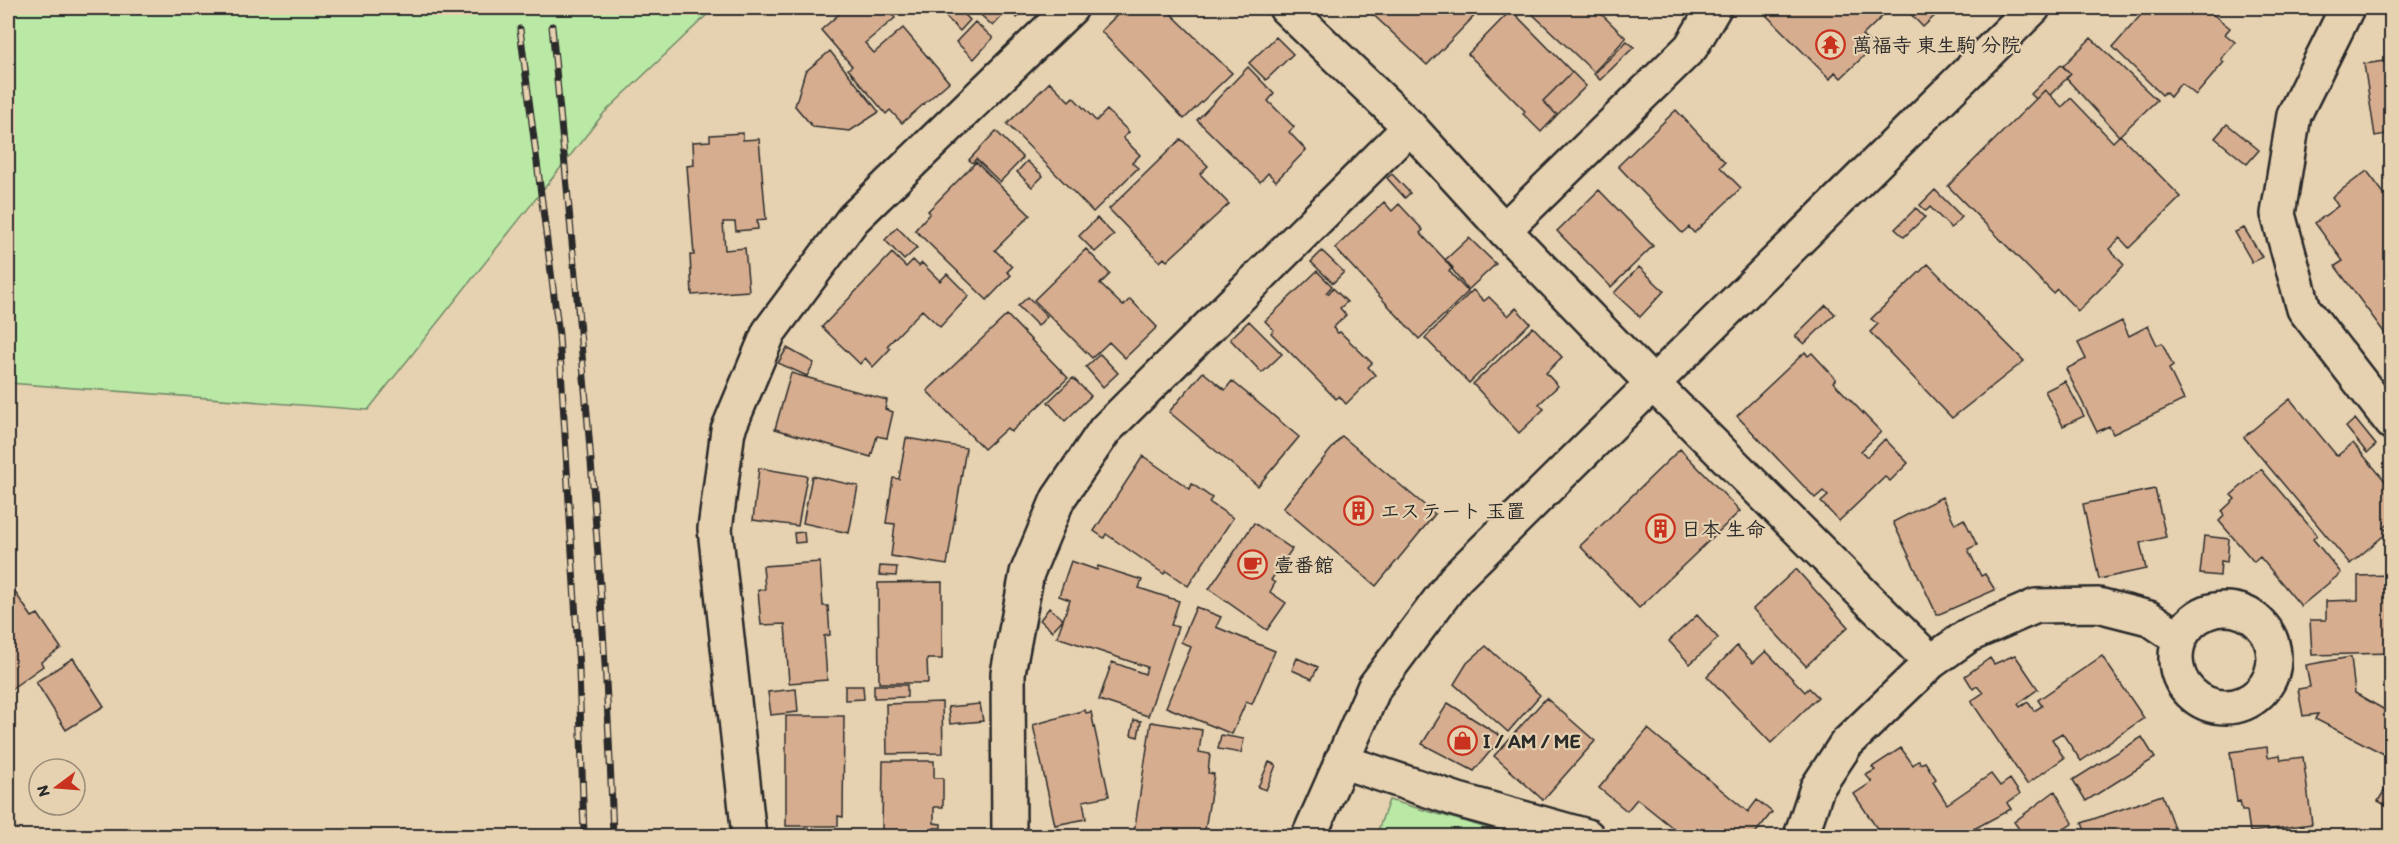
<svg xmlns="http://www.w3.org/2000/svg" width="2399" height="844" font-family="Itim,'Klee One',sans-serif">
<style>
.green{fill:#bae8a5;stroke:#728a68;stroke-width:1.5}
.building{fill:#d6ad8f;stroke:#2b2b2b;stroke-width:1.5}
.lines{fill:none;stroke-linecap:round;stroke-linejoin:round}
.minor-casing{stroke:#2b2b2b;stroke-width:38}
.minor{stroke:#e6d1b0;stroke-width:33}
.rail-casing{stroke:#2b2b2b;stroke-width:7}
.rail{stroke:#e6d1b0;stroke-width:4.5;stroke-dasharray:14;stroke-linecap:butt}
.labels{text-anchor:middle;stroke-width:4.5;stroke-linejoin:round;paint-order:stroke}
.poi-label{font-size:20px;font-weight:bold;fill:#2b2b2b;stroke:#e6d1b0;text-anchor:start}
</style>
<rect width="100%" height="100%" fill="#e6d1b0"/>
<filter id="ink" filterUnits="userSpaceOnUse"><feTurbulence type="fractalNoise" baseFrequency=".0167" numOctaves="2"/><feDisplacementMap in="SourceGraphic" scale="12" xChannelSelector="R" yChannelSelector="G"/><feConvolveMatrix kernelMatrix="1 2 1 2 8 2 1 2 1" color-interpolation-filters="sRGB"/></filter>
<g filter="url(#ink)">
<path class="green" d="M8 8H714L604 113 368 410 8 383Z
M1389 800 1515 836H1376Z"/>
<path class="building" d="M846 8H886L895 18 865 43 874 53 903 28 949 82 902 123 890 110 886 114 848 69 852 66 821 30Z
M951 8H958L970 20 960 31 944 15Z
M973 8H1022L1024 10 1017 18 1008 10 993 26Z
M1124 8H1128L1134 14 1141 8H1165L1232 73 1184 119 1101 31Z
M1366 8H1482L1427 65Z
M1526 8H1595L1626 38 1594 72Z
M1759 8H1888L1890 9 1862 36 1869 42 1863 47 1868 52 1841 78 1835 72 1830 79Z
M1905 8H1943L1923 27Z
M2147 8H2205L2230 28 2225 34 2235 42 2221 59 2224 62 2196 95 2181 83 2170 97 2165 92 2162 95 2113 47Z
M1511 10 1572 72 1543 101 1557 115 1541 132 1523 114 1525 111 1468 54Z
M975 22 993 38 974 59 956 42Z
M1276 37 1293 54 1266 80 1249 63Z
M2091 38 2157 100 2119 136 2066 78 2071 74 2063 66Z
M1627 41 1634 47 1600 80 1594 74Z
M830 51 879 112 850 131 813 127 795 106 805 72Z
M2392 60V133L2375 136 2364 64Z
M2061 65 2071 74 2050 95 2045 90 2036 99 2031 94Z
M1248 67 1274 94 1268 101 1294 127 1289 132 1306 150 1276 181 1268 173 1260 182 1197 120Z
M1572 72 1586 86 1557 115 1543 101Z
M1050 82 1069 101 1073 97 1096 121 1107 110 1129 132 1123 138 1140 155 1132 163 1138 168 1093 212 1007 124Z
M2045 90 2062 107 2071 98 2113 142 2120 135 2181 197 2129 248 2120 238 2109 249 2124 265 2078 311 2057 289 2053 293 1948 186Z
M1676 110 1725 162 1720 167 1741 188 1694 233 1689 227 1682 233 1618 166Z
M2227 124 2259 150 2247 164 2215 138Z
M996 131 1023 158 1000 182 976 159 973 163 969 160Z
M743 133V140L759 139 766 219 757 220 758 229 736 231 735 222H723L725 250 745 248 749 291 692 295 690 255H694L687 166 694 165 693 142 710 141V135Z
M1181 139 1208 166 1200 174 1229 204 1167 261 1164 258 1160 262 1109 209Z
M1027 161 1043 176 1032 187 1017 172Z
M976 162 1030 215 995 250 1012 267 1007 272 1011 275 987 300 915 230 930 213 928 211Z
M2367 171 2392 204V343L2335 266 2343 261 2315 223 2338 206 2332 197Z
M1392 174 1410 193 1405 198 1387 178Z
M1599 190 1653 246 1611 287 1557 231Z
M1935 190 1962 217 1951 228 1930 207 1926 211 1920 205Z
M1384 202 1392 211 1399 204 1423 230 1420 233 1453 268 1449 271 1468 292 1419 339 1335 248Z
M1916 208 1925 217 1904 237 1895 229Z
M1097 218 1114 235 1095 252 1079 236Z
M897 227 917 248 904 260 885 240Z
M2244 228 2262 257 2252 262 2235 232Z
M1469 238 1496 264 1468 290 1445 260Z
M1086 249 1110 274 1100 284 1123 306 1130 299 1157 327 1125 358 1109 342 1092 358 1034 300Z
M1322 251 1344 272 1333 283 1311 262Z
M892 253 906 267 913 260 919 266 922 263 940 281 947 274 969 296 940 327 922 310 887 346 890 349 873 367 865 358 860 364 822 327Z
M1928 264 2024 361 1952 418 1870 332 1878 324 1871 319Z
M1639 267 1664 291 1640 317 1614 293Z
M1317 271 1332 286 1326 293 1328 294 1333 288 1347 302 1340 308 1346 315 1333 328 1338 333 1340 332 1372 363 1368 367 1375 375 1346 404 1339 396 1336 399 1271 333 1274 330 1265 321Z
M1473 290 1484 301 1489 297 1508 316 1516 308 1530 323 1469 383 1425 338Z
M1028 297 1047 316 1038 326 1018 306Z
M1826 305 1835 314 1804 344 1795 336Z
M1007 315 1068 378 1011 432 1007 428 984 449 927 391Z
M1249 321 1282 354 1262 373 1230 339Z
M2122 321 2129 336 2148 326 2157 345 2162 343 2173 366 2169 369 2184 400 2113 434 2109 426 2097 432 2066 369 2086 359 2078 343Z
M1533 327 1562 357 1546 373 1558 386 1539 404 1544 409 1519 433 1473 384Z
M787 348 814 363 807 376 778 363Z
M1805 352 1808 356 1812 353 1836 379 1833 382 1881 432 1861 451 1867 457 1885 439 1908 463 1890 481 1885 477 1839 521 1821 502 1828 496 1823 491 1815 498 1737 416Z
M1100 354 1118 373 1103 387 1086 367Z
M1203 372 1225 390 1232 381 1299 437 1258 486 1169 412Z
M791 373 887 400 885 409 893 412 887 438 877 436 871 457 775 429Z
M1073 378 1091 396 1065 421 1048 402Z
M2065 381 2084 416 2063 426 2045 391Z
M2290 399 2337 456 2353 443 2392 489V521L2384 528 2388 532 2350 564 2244 437Z
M2355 419 2376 445 2367 453 2346 427Z
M1342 436 1435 514 1376 586 1283 508Z
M906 438 966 448 947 565 891 556 895 524 886 523 893 478 899 479Z
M1680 449 1740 511 1639 608 1580 546Z
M1143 456 1190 489 1192 484 1212 498 1209 502 1233 518 1188 586 1166 571 1164 574 1106 534 1104 538 1094 531Z
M759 468 807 476 798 526 753 520Z
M2261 469 2317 535 2313 539 2341 573 2301 606 2260 557 2254 562 2219 521 2224 516 2222 511 2235 499 2231 495Z
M812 476 858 486 849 533 803 523Z
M2155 489 2166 537 2140 543 2146 569 2099 579 2083 504Z
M1942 497 1955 524 1964 519 1977 545 1968 549 1981 576 1985 574 1995 590 1937 615 1893 522Z
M1254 523 1292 549 1271 580 1275 583 1270 592 1286 603 1267 630 1209 589Z
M804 532 805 542 795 543 794 533Z
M2204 536 2229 539 2227 562 2221 561 2220 576 2200 574Z
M1071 561 1097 570 1098 566 1142 580 1139 588 1179 601 1171 625 1178 627 1148 716 1099 700 1112 662 1145 674 1147 667 1057 637 1070 600 1059 596Z
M820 562 823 606H828L830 635 824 636 827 680 789 683 785 624 761 625 758 590 765 589 763 566Z
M880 566 897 567 896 576 879 575Z
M1796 569 1848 627 1806 666 1753 609Z
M2391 575 2392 653 2312 655 2310 620H2326V601L2358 600V576Z
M942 582V659H927L928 683H879L878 583Z
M12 588 32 617 38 614 61 648 41 662 43 666 11 689 8 683V592Z
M1196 607 1221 617 1216 627 1275 651 1252 704 1246 702 1232 734 1166 707 1191 647 1181 642Z
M1049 608 1063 619 1052 631 1040 620Z
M1697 615 1718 638 1690 664 1669 641Z
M1486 646 1540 695 1508 732 1454 684 1467 663Z
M1737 646 1753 663 1766 651 1805 692 1809 688 1818 697 1771 743 1707 676Z
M2015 655 2038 689 2018 704 2020 707 2028 702 2034 711 2042 706 2038 700 2102 656 2144 718 2081 761 2062 733 2052 739 2064 758 2027 784 1971 701 1983 693 1977 686 1973 689 1965 676 1990 658 1994 664Z
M2351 657 2355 693 2392 714V758L2315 719 2318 714 2303 716 2298 689 2310 687 2306 665Z
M73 658 104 706 66 730 36 682Z
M1297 658 1318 667 1312 679 1292 670Z
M874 685H907V697L874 698Z
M845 686H863L864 699 845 700Z
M796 689 798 712 771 715 768 692Z
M1546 698 1595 741 1543 800 1494 756Z
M942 702 943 753 887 754 886 704Z
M1448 703 1502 737 1474 771 1422 744Z
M980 704 983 721 950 724 948 707Z
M1085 710 1086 713 1091 712 1109 796 1083 801 1086 819 1055 825 1033 725Z
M786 716H844L843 817 838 816V826H786Z
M1134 720 1141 721 1138 737 1131 735Z
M1151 722 1202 730 1199 752 1210 754 1208 773 1214 774 1204 836H1156L1134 833Z
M1648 729 1748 812 1757 800 1772 812 1753 836H1683L1637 799 1627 811 1599 788Z
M1221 735 1244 739 1241 753 1218 749Z
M2142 737 2155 758 2086 801 2073 780Z
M2267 747 2268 757 2280 755 2281 760 2303 757 2312 824 2250 832 2247 811H2242L2240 801 2237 802 2230 752Z
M1901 748 1913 765 1919 760 1920 764 1925 762 1936 779 1933 782 1947 804 1991 774 2000 786 2010 779 2020 794 2007 803 2011 809 1961 836H1950L1947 833 1942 836H1882L1854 794 1872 782 1866 775 1875 770 1872 767Z
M883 761H934V778H943V807H934V823L941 824V828H934V831L882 830Z
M1269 762 1276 765 1266 790 1258 787Z
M2391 780H2392V809L2378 801Z
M2055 791 2073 823 2054 836H2024L2014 822Z
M2162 795 2177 836H2087L2082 823Z
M1045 833H1071V836H1044Z"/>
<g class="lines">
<defs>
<path id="minor" d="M1286 8 1410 127 1504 230 1654 385 1931 662
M2347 8 2294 115 2278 214 2304 309 2392 423
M1504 230 1691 47 1714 8
M2176 658a49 49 0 1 1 98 0a49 49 0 1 1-98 0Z
M1341 761 1458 800 1587 836
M749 836 715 529 728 430 769 332 853 219 1071 8
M1009 836 1008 673 1027 573 1058 499 1105 430 1410 127
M1309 836 1375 686 1456 578 2033 8
M1801 836 1817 788 1846 744 1931 662 1969 635 2036 606 2098 605 2149 618 2180 639"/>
</defs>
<use href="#minor" class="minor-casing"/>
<use href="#minor" class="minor"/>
<defs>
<path id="rail" d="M552 26C577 296 604 565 613 836
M520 29 559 335 579 669 584 836"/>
</defs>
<use href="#rail" class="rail-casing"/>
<use href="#rail" class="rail"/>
</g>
</g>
<defs>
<symbol id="temple-ring" viewBox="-11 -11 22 22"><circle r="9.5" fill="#e6d1b0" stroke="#c8321e" stroke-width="1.5"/><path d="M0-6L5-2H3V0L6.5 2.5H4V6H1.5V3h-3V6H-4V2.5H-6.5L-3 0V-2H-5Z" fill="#c8321e"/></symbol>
<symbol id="building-ring" viewBox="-11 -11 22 22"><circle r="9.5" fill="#e6d1b0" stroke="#c8321e" stroke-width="1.5"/><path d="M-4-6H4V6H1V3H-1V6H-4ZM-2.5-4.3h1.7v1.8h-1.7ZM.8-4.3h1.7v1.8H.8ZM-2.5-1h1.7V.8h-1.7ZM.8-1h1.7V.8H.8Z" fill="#c8321e"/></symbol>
<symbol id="cafe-ring" viewBox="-11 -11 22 22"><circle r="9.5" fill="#e6d1b0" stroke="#c8321e" stroke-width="1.5"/><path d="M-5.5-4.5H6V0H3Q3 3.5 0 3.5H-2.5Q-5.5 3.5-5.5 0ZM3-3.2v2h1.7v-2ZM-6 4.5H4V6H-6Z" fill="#c8321e"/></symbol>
<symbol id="shop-ring" viewBox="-11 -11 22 22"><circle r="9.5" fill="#e6d1b0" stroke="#c8321e" stroke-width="1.5"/><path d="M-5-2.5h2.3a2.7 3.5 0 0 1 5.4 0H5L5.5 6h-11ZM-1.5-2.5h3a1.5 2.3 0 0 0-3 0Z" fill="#c8321e"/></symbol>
</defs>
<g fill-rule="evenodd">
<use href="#temple-ring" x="1814" y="28" width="33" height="33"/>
<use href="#building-ring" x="1342" y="494" width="33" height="33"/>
<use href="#building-ring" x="1644" y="512" width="33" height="33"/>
<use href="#cafe-ring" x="1236" y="548" width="33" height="33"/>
<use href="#shop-ring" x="1446" y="724" width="33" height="33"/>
</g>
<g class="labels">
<g class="poi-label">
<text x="1852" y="52">萬福寺 東生駒 分院</text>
<text x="1380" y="518">エステート 玉置</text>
<text x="1681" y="536">日本 生命</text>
<text x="1274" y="572">壹番館</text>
<text x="1483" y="748">I / AM / ME</text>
</g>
</g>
<rect width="2399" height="844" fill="none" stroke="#e6d1b0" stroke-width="30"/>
<rect x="15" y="15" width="2369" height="814" fill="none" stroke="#2b2b2b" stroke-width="2" filter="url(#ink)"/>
<g transform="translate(57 787) rotate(254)"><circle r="28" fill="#e6d1b0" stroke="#9b8f7b" stroke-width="1.5"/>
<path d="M0-4.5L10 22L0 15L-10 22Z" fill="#c8321e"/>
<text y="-9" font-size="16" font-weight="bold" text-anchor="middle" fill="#2b2b2b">N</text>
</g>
</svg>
